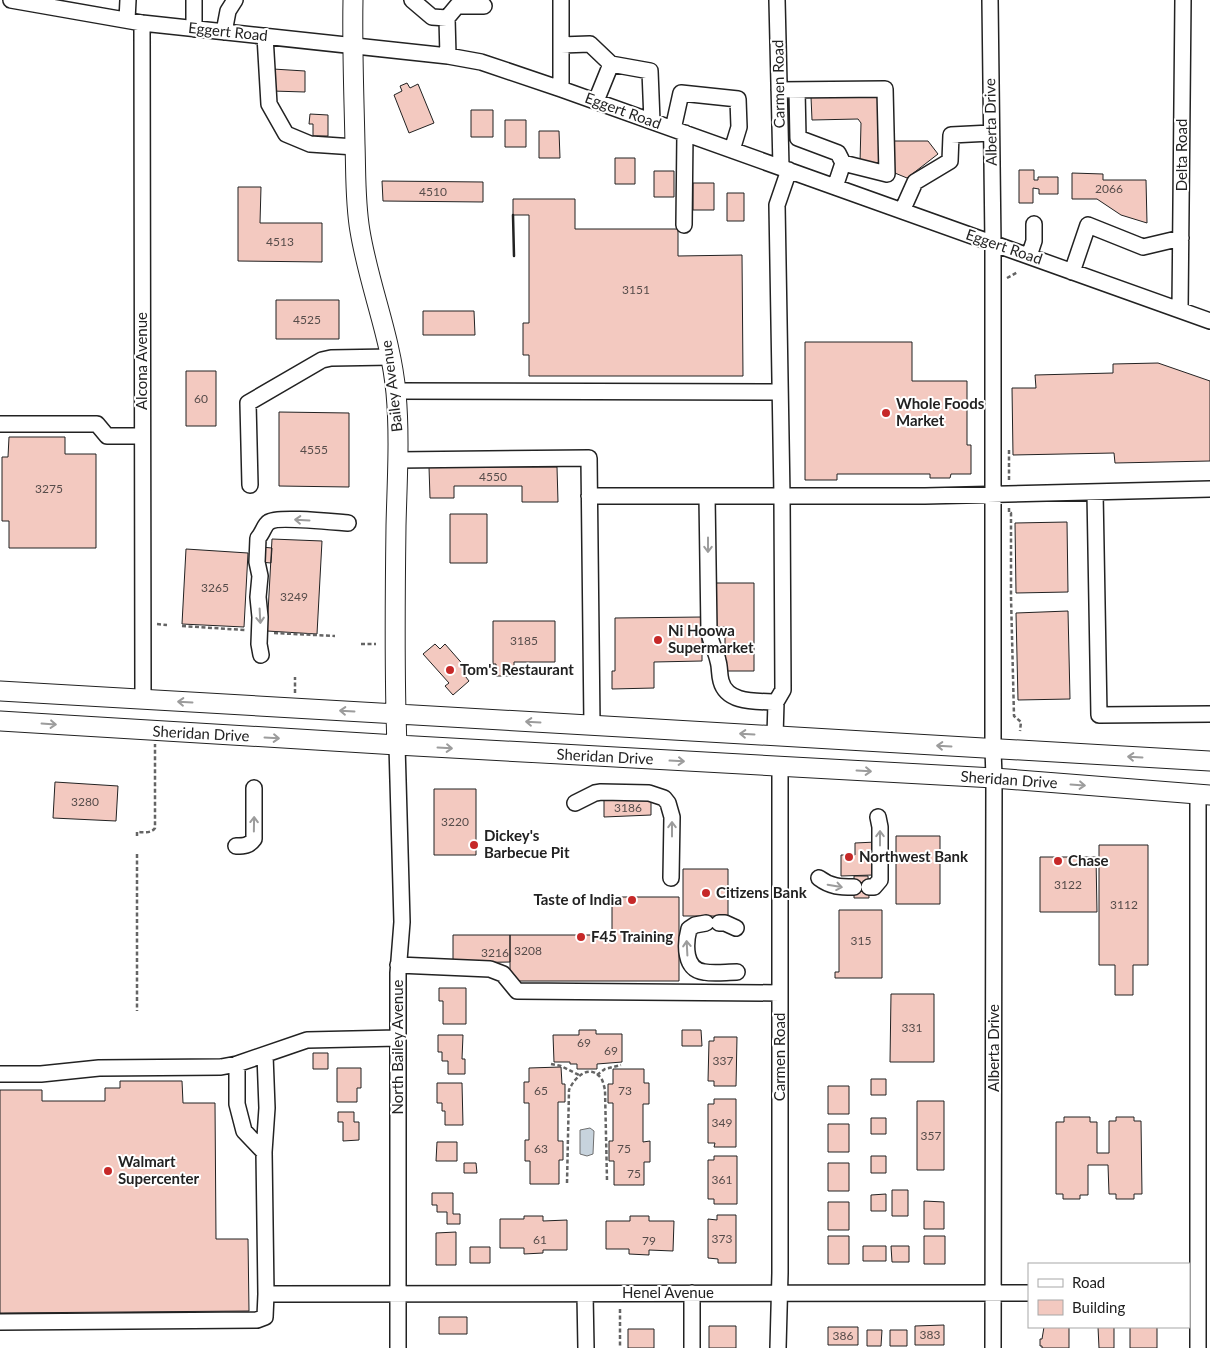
<svg xmlns="http://www.w3.org/2000/svg" width="1210" height="1348" font-family="Lato,sans-serif">
<style>
.water{fill:#c7d3dd;stroke:#6f6f6f}
.building{fill:#f3c9c0;stroke:#222}
.lines{fill:none;stroke-linecap:round;stroke-linejoin:round}
.minor-casing{stroke:#222;stroke-width:18}
.major-casing{stroke:#222;stroke-width:21}
.path{stroke:#646464;stroke-width:2.5;stroke-dasharray:4 2.5;stroke-linecap:butt}
.minor{stroke:#fff;stroke-width:15}
.major{stroke:#fff;stroke-width:19}
.wall{stroke:#222;stroke-width:2.5}
.oneway{stroke:#9c9c9c}
.poi-dot{fill:#c62828;stroke:#fff;stroke-width:2}
.labels{text-anchor:middle;stroke-width:4;stroke-linejoin:round;paint-order:stroke}
.number-label{font-size:12px;fill:#564c4a}
.street-label{font-size:15px;fill:#222;stroke:#fff}
.poi-label{font-size:15px;font-weight:bold;fill:#222;stroke:#fff;text-anchor:start}
</style>
<rect width="100%" height="100%" fill="#fff"/>
<path class="water" d="M590 1128 594 1131 593 1154 587 1156 580 1154V1130Z"/>
<path class="building" d="M273 69 305 71V92L272 91Z
M407 83 410 88 418 84 434 123 409 133 394 95 402 91 400 86Z
M811 97H881L883 163H860L861 123 858 119 812 120Z
M471 110H493V137H471Z
M310 114 328 115V136H313V124H309Z
M505 120H526V147H505Z
M539 131H559L560 158H539Z
M890 141H928L938 154 907 178 890 171Z
M615 158H635V184H615Z
M1019 170H1034V180H1038V177H1058V194H1039V189L1033 188V203H1019Z
M654 171H674V197H654Z
M1072 173 1103 174V180H1146L1147 223 1121 215 1097 199H1072Z
M382 181 483 182V202L383 201Z
M693 183H714V210H693Z
M238 187H261L260 223H322V262L238 261Z
M727 193H744V221H727Z
M513 199H575V229H678V256L742 255 743 376H529V355H523V323H529V215H513Z
M276 300H339V339H276Z
M423 311H474L475 335H423Z
M805 342H912V381H967V445H971V474H951L950 478H930V474H837V480H805Z
M1158 363 1210 381V461L1115 463 1114 453 1013 455 1012 388H1036L1035 375 1113 373V364Z
M186 371H216V426H186Z
M279 412 349 413V487L279 486Z
M9 437H65V454H96V548H9V521H2V457H8Z
M429 467H557L558 502H522V486H454V498H430Z
M450 514H487V563H450Z
M1067 522 1068 592 1016 593 1015 523Z
M272 539 322 541 317 634 267 631Z
M261 547 272 548 271 563 260 562Z
M186 549 248 553 244 627 182 624Z
M714 583H754V671H725V627H714Z
M1068 611 1070 699 1018 700 1016 613Z
M702 617V661L654 662V688L612 689V671H615V618Z
M493 621H555V662H514V676H496V664H493Z
M435 644 440 649 445 644 466 668 462 672 469 681 453 695 445 686 449 683 423 654Z
M55 782 118 786 116 821 53 818Z
M434 789H476V855H434Z
M604 800H651V815L604 817Z
M896 836H940V904H896Z
M876 842 873 875 841 876V855H855V843Z
M1099 845H1148V965H1133V995H1115V965H1099Z
M1040 857H1096L1097 912H1040Z
M683 869H728V916H683Z
M854 876H868L869 898H854Z
M612 897H679V981H515L510 976V935H612Z
M839 910H882V978H835V972H839Z
M453 935H510V962L453 963Z
M439 988H466V1024H443V1001H439Z
M891 994H934V1062H890Z
M579 1030H596V1034H622V1062L597 1064V1069H577V1064H570V1062H554L553 1035H579Z
M682 1030H701L702 1046H682Z
M438 1035H463L462 1059H465V1074H448V1061H442V1052H438Z
M714 1037H737L736 1086H714V1081H708L709 1041H714Z
M313 1053H328V1069H313Z
M561 1067 562 1084H565V1102H558V1141H563V1160H559V1184H530V1161H525V1140H529V1103H524V1082H529V1068Z
M337 1068H361V1088H357V1102H337Z
M613 1069H644V1083H649V1104H643V1142L650 1141V1162H644V1185H614V1161H609V1141H613V1103H608V1084H613Z
M871 1079H886V1095H871Z
M120 1081H182L183 1103H215L216 1239H248L249 1311 0 1313V1090H42V1101H105V1088H120Z
M437 1083H462L463 1125H445V1111H442V1103H437Z
M828 1086H849V1114H828Z
M714 1099H736V1147H714L715 1143H708V1104H714Z
M917 1101H944V1170H917Z
M338 1112H354V1122H359V1140L343 1141V1122H338Z
M1064 1117H1090V1122H1097V1153H1109V1121H1116V1117H1134V1121H1141L1142 1194H1134V1199H1116V1194H1109L1108 1165H1088V1195H1080V1199H1063V1194H1056V1122H1064Z
M871 1118H886V1134H871Z
M828 1124H849V1152H828Z
M437 1142H457V1161H436Z
M714 1156H737V1204H714V1199H708V1160H714Z
M871 1156H886V1173H871Z
M464 1163H476L477 1173H464Z
M828 1163H849V1191H828Z
M892 1190H908V1216H892Z
M432 1193H453V1214H460V1224H447V1212H437V1205H432Z
M886 1194V1211H871V1195Z
M924 1201 944 1202V1229H924Z
M828 1202H849V1230H828Z
M717 1215H736V1263H718V1259L708 1258V1219L717 1220Z
M524 1216H543V1221L567 1220V1250H543V1253L524 1254V1248H500V1219H524Z
M630 1216H649V1221H674L673 1251 649 1250V1255L629 1254V1249H606V1221H630Z
M456 1232V1265H436V1233Z
M828 1236H849V1264H828Z
M924 1236H945V1264H924Z
M863 1246H886V1261H863Z
M891 1246H909V1262H892Z
M470 1247H490V1263H470Z
M439 1317H467V1334H439Z
M944 1325V1345H915V1326Z
M709 1326H736V1348H709Z
M828 1327H858V1345H828Z
M1044 1327H1069V1348H1042V1346H1040V1339H1042Z
M1098 1327H1114V1348H1099Z
M1130 1327H1157V1348H1130Z
M628 1329H654V1348H628Z
M867 1330H882L881 1346H867Z
M890 1330H907V1346H890Z"/>
<g class="lines">
<defs>
<path id="minor" d="M11 0 142 23 448 56 481 62 561 89 1210 321
M412 0 432 17 447 18 448 56
M777 0 781 167
M990 0 993 244V748L994 778 993 1348
M447 18 457 6H484
M127 20 128 0
M142 23 143 699
M194 29V0
M224 32 228 11 235 0
M265 36 269 104 286 134 310 144 355 147
M561 45 590 44 611 64
M561 89V0
M779 90 885 89 887 174 843 163 835 187
M797 90 798 138 838 153 843 163
M596 101 611 64 650 71 652 121
M673 129 681 93 738 99 739 127 732 150
M902 211 915 182 950 161 951 135 991 133
M684 225 685 133
M1029 256 1034 241V224
M1072 272 1088 225 1143 247 1181 238
M1180 310 1183 0
M396 391 780 392
M0 424H97L107 436H142
M398 460 589 458 592 725
M250 485 248 403 322 360 331 358 391 357
M1095 492 1099 715 1210 714
M589 496H925L1210 489
M707 496 709 631C710 643 716 650 718 661 720 667 719 674 721 681 727 704 757 701 776 702
M261 655 259 644 260 617 258 597 260 576 257 562 258 538C263 533 264 525 269 522 277 516 334 522 348 523
M775 736 776 702 783 690 782 496 777 205 789 170
M397 745 402 922 398 973V1348
M575 803 595 793 601 792 649 793 664 798 668 803 672 817 671 878
M236 846C244 846 249 846 254 839V788
M819 878C831 887 840 887 854 887
M869 887H874L880 880V827L878 817
M706 923 695 925 689 929C685 944 684 970 704 972 715 974 726 972 737 972
M719 923H725L736 928
M398 965 490 969 503 974 517 991 780 993
M237 1064V1104L244 1131 264 1152
M0 1074H41L99 1068 221 1067 237 1064 307 1040 398 1038
M692 1293V1348
M266 1294 1029 1293
M585 1294 586 1348
M0 1322 257 1320 265 1317 266 1294 264 1152 267 1108 265 1055
M778 1348 780 1273V767
M1198 1348V794"/>
<path id="major" d="M353 0C352 48 354 96 355 144 356 173 355 202 360 231 369 286 391 337 396 393 400 437 397 482 396 526 395 599 394 672 397 745
M0 691 1210 761
M0 721 397 745 994 778 1210 795"/>
</defs>
<use href="#minor" class="minor-casing"/>
<use href="#major" class="major-casing"/>
<path class="path" d="M1007 278 1018 272
M1009 450V480
M1009 508V513H1011V597L1014 716 1021 722 1020 731
M157 624 167 625
M182 626 245 630
M274 633 335 636
M361 644H376
M295 693V677
M137 836V832C143 832 151 834 155 828V744
M137 854V1011
M551 1064 561 1066 579 1075
M597 1075 605 1069 621 1065
M567 1183 569 1090C574 1078 589 1063 601 1078 603 1081 604 1086 605 1090L607 1180
M620 1309V1348"/>
<use href="#minor" class="minor"/>
<use href="#major" class="major"/>
<path class="wall" d="M513 215 514 256"/>
</g>
<defs><path id="oneway-shaft" d="M-6 0H5M1.5-3L5.5 0L1.5 3" fill="none" stroke-width="1.6" stroke-linecap="round" stroke-linejoin="round" transform="scale(1.25)"/></defs>
<g class="oneway">
<use href="#oneway-shaft" transform="translate(302 520) rotate(-177)"/>
<use href="#oneway-shaft" transform="translate(708 545) rotate(90)"/>
<use href="#oneway-shaft" transform="translate(260 616) rotate(87)"/>
<use href="#oneway-shaft" transform="translate(185 702) rotate(-177)"/>
<use href="#oneway-shaft" transform="translate(347 711) rotate(-177)"/>
<use href="#oneway-shaft" transform="translate(533 722) rotate(-177)"/>
<use href="#oneway-shaft" transform="translate(49 724) rotate(4)"/>
<use href="#oneway-shaft" transform="translate(747 734) rotate(-177)"/>
<use href="#oneway-shaft" transform="translate(272 738) rotate(3)"/>
<use href="#oneway-shaft" transform="translate(944 746) rotate(-177)"/>
<use href="#oneway-shaft" transform="translate(445 748) rotate(3)"/>
<use href="#oneway-shaft" transform="translate(1135 757) rotate(-177)"/>
<use href="#oneway-shaft" transform="translate(677 761) rotate(3)"/>
<use href="#oneway-shaft" transform="translate(864 771) rotate(3)"/>
<use href="#oneway-shaft" transform="translate(1078 785) rotate(4)"/>
<use href="#oneway-shaft" transform="translate(254 824) rotate(-89)"/>
<use href="#oneway-shaft" transform="translate(672 829) rotate(-90)"/>
<use href="#oneway-shaft" transform="translate(880 838) rotate(-90)"/>
<use href="#oneway-shaft" transform="translate(835 886) rotate(10)"/>
<use href="#oneway-shaft" transform="translate(687 948) rotate(-93)"/>
</g>
<g class="poi-dot">
<circle cx="886" cy="413" r="5"/>
<circle cx="658" cy="640" r="5"/>
<circle cx="450" cy="670" r="5"/>
<circle cx="474" cy="845" r="5"/>
<circle cx="849" cy="857" r="5"/>
<circle cx="1058" cy="861" r="5"/>
<circle cx="706" cy="893" r="5"/>
<circle cx="632" cy="900" r="5"/>
<circle cx="581" cy="937" r="5"/>
<circle cx="108" cy="1171" r="5"/>
</g>
<g class="labels">
<g class="number-label">
<text x="1109" y="193">2066</text>
<text x="433" y="196">4510</text>
<text x="280" y="246">4513</text>
<text x="636" y="294">3151</text>
<text x="307" y="324">4525</text>
<text x="201" y="403">60</text>
<text x="314" y="454">4555</text>
<text x="493" y="481">4550</text>
<text x="49" y="493">3275</text>
<text x="215" y="592">3265</text>
<text x="294" y="601">3249</text>
<text x="524" y="645">3185</text>
<text x="85" y="806">3280</text>
<text x="628" y="812">3186</text>
<text x="455" y="826">3220</text>
<text x="1068" y="889">3122</text>
<text x="1124" y="909">3112</text>
<text x="861" y="945">315</text>
<text x="528" y="955">3208</text>
<text x="495" y="957">3216</text>
<text x="912" y="1032">331</text>
<text x="584" y="1047">69</text>
<text x="611" y="1055">69</text>
<text x="723" y="1065">337</text>
<text x="541" y="1095">65</text>
<text x="625" y="1095">73</text>
<text x="722" y="1127">349</text>
<text x="931" y="1140">357</text>
<text x="541" y="1153">63</text>
<text x="624" y="1153">75</text>
<text x="634" y="1178">75</text>
<text x="722" y="1184">361</text>
<text x="722" y="1243">373</text>
<text x="540" y="1244">61</text>
<text x="649" y="1245">79</text>
<text x="930" y="1339">383</text>
<text x="843" y="1340">386</text>
</g>
<g class="street-label">
<text transform="translate(228 32) rotate(6)" y="5">Eggert Road</text>
<text transform="translate(779 84) rotate(-91)" y="5">Carmen Road</text>
<text transform="translate(623 111) rotate(20)" y="5">Eggert Road</text>
<text transform="translate(991 122) rotate(-91)" y="5">Alberta Drive</text>
<text transform="translate(1182 155) rotate(-90)" y="5">Delta Road</text>
<text transform="translate(1004 247) rotate(19)" y="5">Eggert Road</text>
<text transform="translate(142 361) rotate(-90)" y="5">Alcona Avenue</text>
<text transform="translate(392 386) rotate(-97)" y="5">Bailey Avenue</text>
<text transform="translate(201 734) rotate(3)" y="5">Sheridan Drive</text>
<text transform="translate(605 757) rotate(3)" y="5">Sheridan Drive</text>
<text transform="translate(1009 780) rotate(4)" y="5">Sheridan Drive</text>
<text transform="translate(398 1047) rotate(-90)" y="5">North Bailey Avenue</text>
<text transform="translate(994 1048) rotate(-90)" y="5">Alberta Drive</text>
<text transform="translate(780 1057) rotate(-90)" y="5">Carmen Road</text>
<text x="668" y="1298">Henel Avenue</text>
</g>
<g class="poi-label">
<text x="896" y="409">Whole Foods<tspan x="896" dy="17">Market</tspan></text>
<text x="668" y="636">Ni Hoowa<tspan x="668" dy="17">Supermarket</tspan></text>
<text x="460" y="675">Tom's Restaurant</text>
<text x="484" y="841">Dickey's<tspan x="484" dy="17">Barbecue Pit</tspan></text>
<text x="859" y="862">Northwest Bank</text>
<text x="1068" y="866">Chase</text>
<text x="716" y="898">Citizens Bank</text>
<text x="622" y="905" text-anchor="end">Taste of India</text>
<text x="591" y="942">F45 Training</text>
<text x="118" y="1167">Walmart<tspan x="118" dy="17">Supercenter</tspan></text>
</g>
</g>
<rect x="1028" y="1263" width="162" height="65" fill="#ffffff" stroke="#a7a7a7"/>
<rect x="1038" y="1279" width="25" height="8" fill="#ffffff" stroke="#a7a7a7"/>
<text x="1072" y="1288" font-size="15" fill="#222222">Road</text>
<rect x="1038" y="1300" width="25" height="15" fill="#f3c9c0" stroke="#a7a7a7"/>
<text x="1072" y="1313" font-size="15" fill="#222222">Building</text>
</svg>
